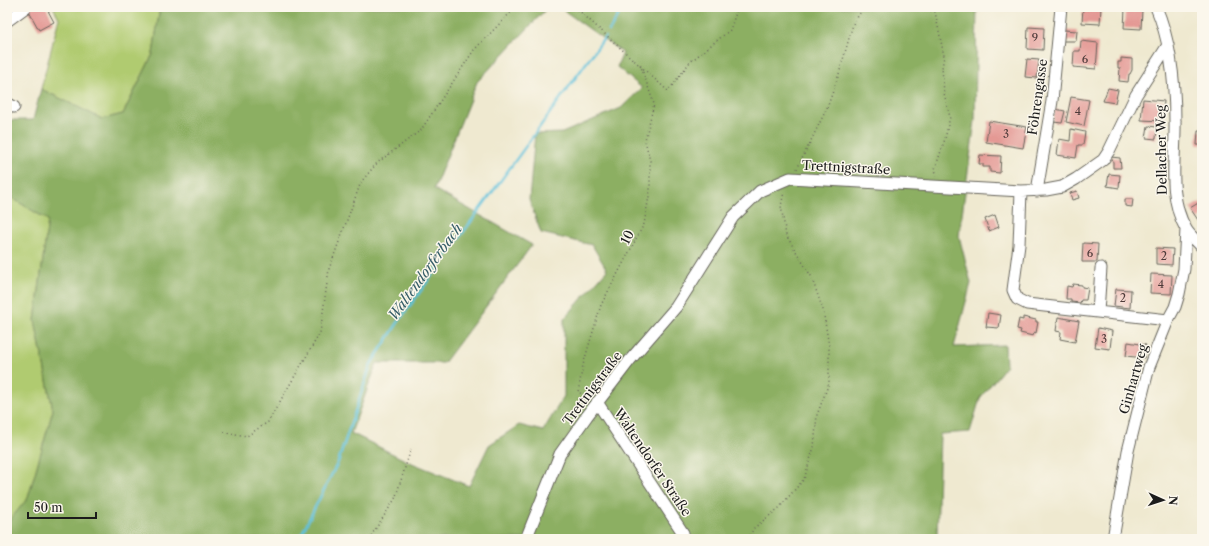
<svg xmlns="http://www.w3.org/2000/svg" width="1209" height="546" font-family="'Libre Caslon Text',serif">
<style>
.green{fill:#b0cb70;stroke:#667446}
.forest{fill:#8caf62;stroke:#54663f}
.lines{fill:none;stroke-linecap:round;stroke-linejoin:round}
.stream{stroke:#5dc1db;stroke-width:2.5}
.building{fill:#e49994}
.minor-casing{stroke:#66645b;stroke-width:13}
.path{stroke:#66645b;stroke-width:1.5;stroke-dasharray:1 3;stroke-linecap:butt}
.minor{stroke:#fff;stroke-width:11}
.labels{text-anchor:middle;stroke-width:3;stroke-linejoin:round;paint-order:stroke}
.number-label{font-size:11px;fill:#4e3b3a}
.street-label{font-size:13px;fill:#1c1c1c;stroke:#fbf7ec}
.water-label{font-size:14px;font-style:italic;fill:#365e68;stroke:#fbf7ec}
</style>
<rect width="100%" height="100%" fill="#fbf7ec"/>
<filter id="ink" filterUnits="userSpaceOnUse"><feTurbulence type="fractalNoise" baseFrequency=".025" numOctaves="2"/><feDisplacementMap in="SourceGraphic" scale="8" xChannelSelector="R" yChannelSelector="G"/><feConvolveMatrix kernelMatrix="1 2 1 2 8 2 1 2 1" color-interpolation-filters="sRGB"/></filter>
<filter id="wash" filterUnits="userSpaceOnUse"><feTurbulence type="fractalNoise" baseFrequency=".012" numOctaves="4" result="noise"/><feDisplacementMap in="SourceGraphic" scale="16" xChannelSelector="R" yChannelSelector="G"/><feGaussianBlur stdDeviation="0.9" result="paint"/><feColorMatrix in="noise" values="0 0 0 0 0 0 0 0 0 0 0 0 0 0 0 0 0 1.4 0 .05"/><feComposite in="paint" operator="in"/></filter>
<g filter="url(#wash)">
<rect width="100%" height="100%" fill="#efe9d0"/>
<path class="green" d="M53 7H160L153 54 123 114 102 119 41 89 59 18Z
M7 195 48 220 35 321 53 410 28 498 9 521H7Z"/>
<path class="forest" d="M160 7H548L477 82 434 189 532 245 444 363H377L351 433 407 461 469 486 489 445 519 425 543 431 564 396V319L607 270 592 245 541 233 529 200 535 134 562 133 621 108 642 88 617 67 623 53 559 7H977L975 121 959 236 971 283 954 347 1005 345 1006 366 980 398 970 432 940 434 937 539H7V521H9L28 498 53 410 35 321 48 220 7 195V120H33L41 89 102 119 123 114 153 54Z"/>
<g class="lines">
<path class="stream" d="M609 31 623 7
M299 539 338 462 371 364 401 318 605 37"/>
</g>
<g id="blocks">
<path class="building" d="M29 7H46L54 22 39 30 27 8Z
M1083 7H1101L1100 24 1082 23Z
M1125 9 1142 10 1141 29 1124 28Z
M1028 27 1044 28 1043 50 1027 49Z
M1064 30 1077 31 1076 41H1063Z
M1081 41 1098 43 1096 69 1073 67 1074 51H1080Z
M1121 58 1132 59V70L1130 74H1129L1128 82 1119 81 1120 68H1118V62H1121Z
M1027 59 1039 60 1037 78 1025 77Z
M1108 88 1118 90 1115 103 1103 101Z
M1071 97 1089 100 1084 126 1066 122Z
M1143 99 1164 101 1162 121 1141 120Z
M1055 109 1065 111 1062 123 1053 122Z
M989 121 1027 127 1023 148 986 142Z
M1148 126 1157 127 1156 139 1146 138Z
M1071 129 1085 132 1083 145H1078L1076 158 1057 155 1059 139 1070 141Z
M1198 131H1202V145H1197Z
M980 155 1001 156 1000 173 990 172V167H983V164H979Z
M1111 157 1120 158 1121 168H1113V162Z
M1109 174 1120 175 1119 188 1107 186Z
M1077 191 1079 198 1072 200 1070 193Z
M1125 199H1133L1132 207 1125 206Z
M1200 202 1202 205V217L1198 220 1190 208Z
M995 215 999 227 989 231 985 219Z
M1083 243 1098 244 1097 262H1082Z
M1156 248 1173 249 1172 265 1156 264Z
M1151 274 1172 275 1171 294 1150 293Z
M1073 284 1082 285V287L1088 288 1086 300H1081L1080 303 1071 302V299H1066L1067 286 1072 287Z
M1116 289 1131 290 1130 308 1114 306Z
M988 313 1001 315 999 328 986 327Z
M1023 317 1036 320V322H1038L1036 333 1034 332 1033 336 1020 333 1021 330 1017 329 1019 319 1023 320Z
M1058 317 1079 321 1075 342 1060 339 1061 332 1056 331Z
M1098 328 1112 331 1110 349 1095 347Z
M1128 342 1146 345 1144 358 1126 356Z"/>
</g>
</g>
<g filter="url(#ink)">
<use href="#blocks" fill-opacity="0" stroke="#66645b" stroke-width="1"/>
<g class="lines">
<defs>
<path id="minor" d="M1156 7C1171 42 1175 83 1175 121 1176 156 1167 196 1186 229 1189 235 1197 241 1202 247
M7 21 26 7
M7 103 14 107
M1021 191 1019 245 1013 290 1017 299 1027 304 1168 320
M1037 191 1052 101 1061 7
M1098 312 1101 268
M597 402 683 533 684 539
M526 539 560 454 587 416 630 360 676 307 733 217 760 191 790 178 1021 191 1046 190 1062 187 1076 179 1103 160 1109 151 1136 95 1168 45
M1113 539 1128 451 1149 367 1168 320 1175 307 1179 294 1184 269 1186 229"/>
</defs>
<use href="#minor" class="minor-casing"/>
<path class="path" d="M575 7 668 91 690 62 730 30 738 7
M915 7 935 12 944 56 942 68 944 93 950 117 945 139 935 169 937 177
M797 169 827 108 839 74 853 24 864 7
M588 397 578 392 583 365 601 305 644 224 650 191V161L645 140 654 104 640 64
M224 432 247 436 268 422 320 333 329 269 361 182 377 163 421 130 474 50 516 7
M369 539 395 499 411 449
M748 539 754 528 779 508 804 479 814 447 817 415 829 383V346L823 310 811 276 786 235 781 206 784 192"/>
<use href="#minor" class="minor"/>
</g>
</g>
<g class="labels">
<g class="number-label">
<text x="1035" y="42">9</text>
<text x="1085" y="63">6</text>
<text x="1078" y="115">4</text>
<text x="1006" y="138">3</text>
<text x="1090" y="257">6</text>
<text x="1164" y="260">2</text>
<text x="1161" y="288">4</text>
<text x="1123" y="302">2</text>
<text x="1104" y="343">3</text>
</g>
<g class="street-label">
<text transform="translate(1037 97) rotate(-82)" y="5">Föhrengasse</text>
<text transform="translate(1161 150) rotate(-91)" y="5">Dellacher Weg</text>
<text transform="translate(846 167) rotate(3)" y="5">Trettnigstraße</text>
<text transform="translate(627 237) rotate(-63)" y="5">10</text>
<text transform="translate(1133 379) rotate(-74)" y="5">Ginhartweg</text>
<text transform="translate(592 388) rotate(-53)" y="5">Trettnigstraße</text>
<text transform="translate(653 462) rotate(56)" y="5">Waltendorfer Straße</text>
</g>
<g class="water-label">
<text transform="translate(425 272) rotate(-54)" y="5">Waltendorferbach</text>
</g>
</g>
<rect width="1209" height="546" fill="none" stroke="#fbf7ec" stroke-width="24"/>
<g transform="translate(1163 500) rotate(93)" stroke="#fbf7ec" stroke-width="3" paint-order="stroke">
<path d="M0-3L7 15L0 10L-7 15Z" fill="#1c1c1c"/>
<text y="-6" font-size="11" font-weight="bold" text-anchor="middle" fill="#1c1c1c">N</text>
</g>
<path d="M28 512v6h68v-6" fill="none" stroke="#1c1c1c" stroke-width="2"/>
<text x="34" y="512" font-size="12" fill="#1c1c1c" stroke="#fbf7ec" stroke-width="3" paint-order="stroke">50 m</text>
</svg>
